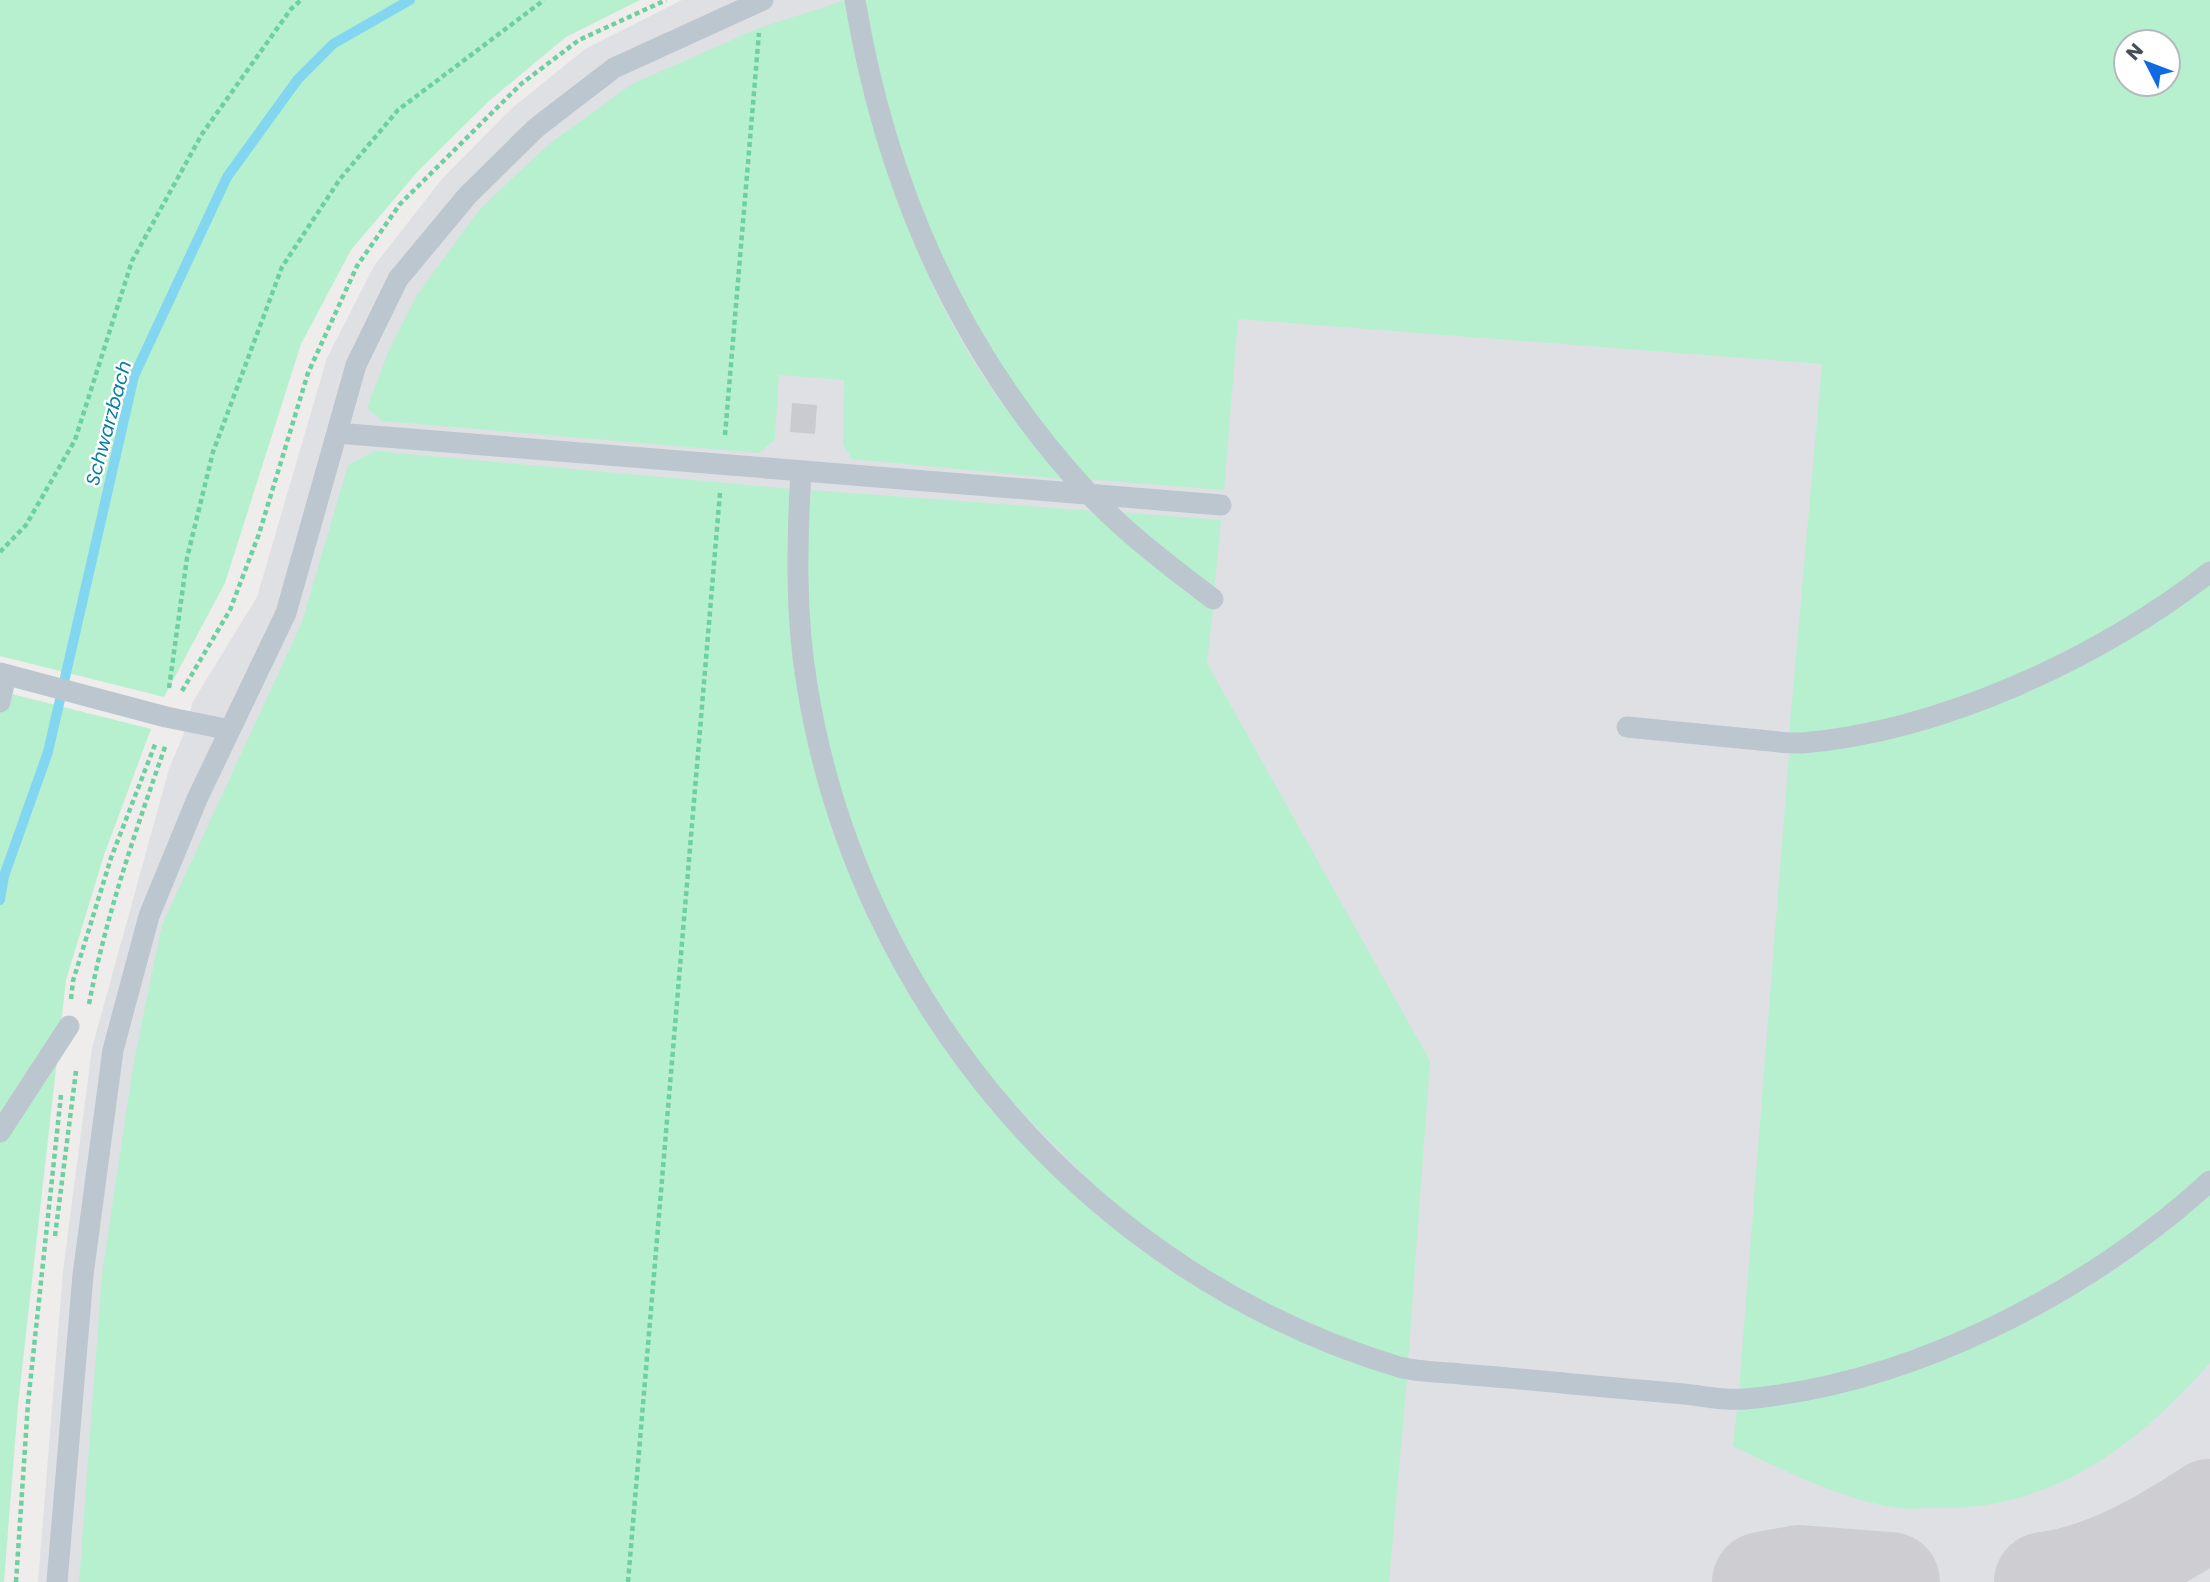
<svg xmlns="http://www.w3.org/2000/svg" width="2210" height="1582" font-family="Poppins,sans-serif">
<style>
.airport{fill:#dee0e4;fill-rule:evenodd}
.green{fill:#b7f0ce;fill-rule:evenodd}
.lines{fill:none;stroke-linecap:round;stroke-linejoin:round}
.stream{stroke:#82d6ef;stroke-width:10}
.taxiway{stroke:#ceced2;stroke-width:100}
.building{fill:#c9cbd1}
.path{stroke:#6ecfa1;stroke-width:4.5;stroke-dasharray:5 3.5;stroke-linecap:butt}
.service{stroke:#bcc6cf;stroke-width:21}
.labels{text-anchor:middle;stroke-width:5;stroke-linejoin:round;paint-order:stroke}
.water-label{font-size:19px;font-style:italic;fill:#077fa3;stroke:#fff}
</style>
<rect width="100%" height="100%" fill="#efecec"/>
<path class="airport" d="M682 0H2210V1582H38L63 1271 92 1048 169 769 189 721 192 703 257 597 327 358 374 266 442 179 511 109 585 49ZM2126 42H2168V84H2126Z"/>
<path class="green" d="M0 0H640L566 37 489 101 418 171 351 250 301 344 225 583 164 697 0 656Z
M846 0C870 120 901 235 962 342 990 392 1027 436 1064 479L852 459 843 444 844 380 779 375 775 439 759 453 382 421 367 408 389 350 417 295 480 209 549 144 632 84 759 28Z
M866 0H2210V566L2112 634 2017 683 1905 719 1789 735 1822 364 1238 319 1224 490 1086 479 1030 413 933 254 878 81ZM2126 42H2168V84H2126Z
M375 451 792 489C794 577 791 667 811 753 871 1006 1041 1208 1270 1327 1313 1350 1360 1364 1407 1379L1389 1582H79L102 1274 134 1061 162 925 302 622 348 465Z
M811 490 1095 511 1213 610 1207 663 1430 1061 1408 1362 1278 1314 1133 1225 967 1056 854 854 810 666 806 566Z
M1118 512 1221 520 1214 591Z
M2210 582V1172L2091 1267 1962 1333 1825 1380 1739 1390 1789 754 1908 735 2024 694 2119 646Z
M4 692 151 729 104 855 66 980 18 1405 4 1582H0V711Z
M2210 1194V1363C2136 1447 2051 1511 1934 1508 1920 1508 1905 1510 1892 1507 1839 1498 1781 1469 1733 1446L1737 1410C1793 1397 1853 1388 1908 1370 2021 1334 2123 1274 2210 1194Z"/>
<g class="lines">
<path class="stream" d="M0 900 4 876 48 752 134 376 227 177 298 79 333 44 410 0"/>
<path class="taxiway" d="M1762 1582 1800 1575 1890 1582
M2044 1582C2103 1575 2161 1541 2210 1509"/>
</g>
<path class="building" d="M792 403 817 405 815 434 790 432Z"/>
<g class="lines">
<path class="path" d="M725 435 759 33
M0 552 26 525 75 440 132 261 202 134 291 9 301 0
M169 688 187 558 213 452 282 267 340 179 398 110 544 0
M182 691 230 610 259 534 308 373 357 266 400 204 521 84 579 40 666 0
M71 999 73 981 111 858 156 742
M89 1004C106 915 136 830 166 744
M55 1236 76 1071
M16 1582 28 1403 61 1095
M628 1582 720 493"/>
<path class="service" d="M855 0C886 187 960 356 1091 496 1127 534 1171 567 1213 599
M337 433 1221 505
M801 471C797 543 795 614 807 685 858 1003 1089 1274 1399 1367 1418 1372 1440 1372 1460 1374 1497 1377 1534 1380 1572 1384 1609 1387 1647 1391 1684 1394 1704 1396 1725 1401 1745 1399 1913 1384 2087 1293 2210 1181
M0 673 166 717 230 730
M0 702 6 675
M1627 727C1668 731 1708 735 1749 739 1766 740 1785 744 1802 743 1943 731 2099 658 2210 572
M0 1132 69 1026
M57 1582 83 1275 113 1050 149 916 197 799 286 613 356 365 398 279 467 196 536 128 614 68 763 0"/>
</g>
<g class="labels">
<g class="water-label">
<text transform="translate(108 423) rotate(-75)" y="7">Schwarzbach</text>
</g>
</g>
<g transform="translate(2147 63) rotate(312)"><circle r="33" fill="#ffffff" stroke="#b4b9bd" stroke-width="2"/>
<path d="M0-5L12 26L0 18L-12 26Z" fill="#1169e4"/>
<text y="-10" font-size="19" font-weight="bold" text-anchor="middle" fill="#444f5a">N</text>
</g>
</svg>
